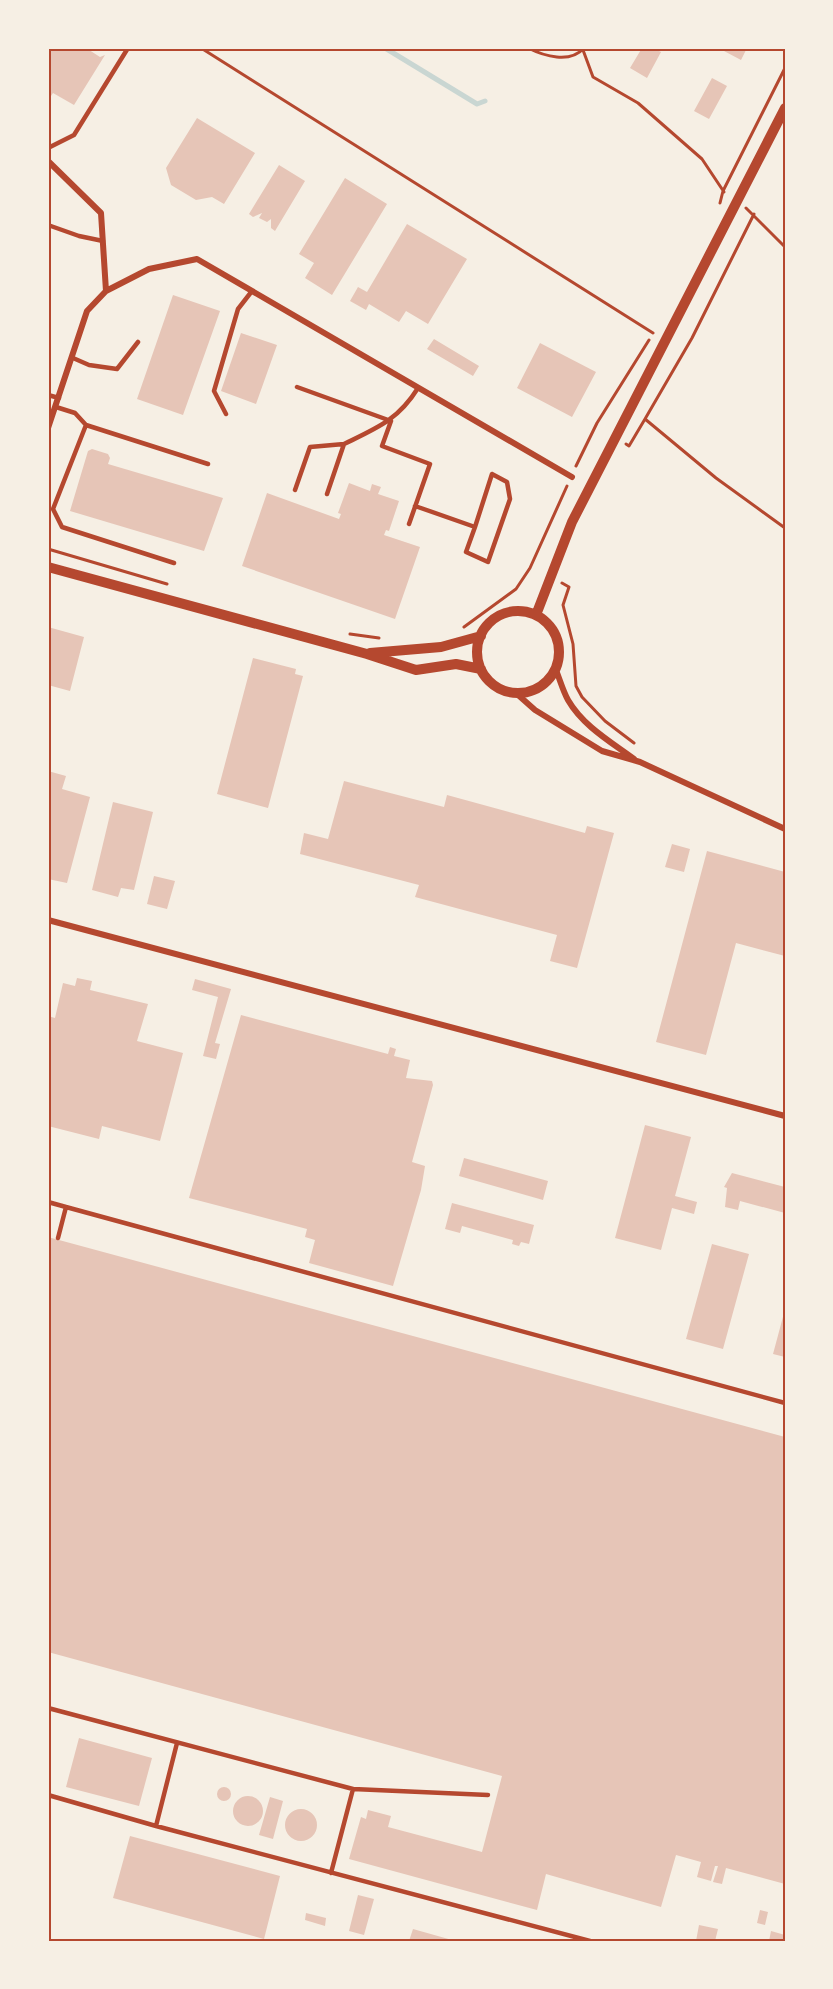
<svg xmlns="http://www.w3.org/2000/svg" width="833" height="1989" font-family="Montserrat,sans-serif">
<style>
.lines{fill:none;stroke-linecap:round;stroke-linejoin:round}
.stream{stroke:#c9d6d2;stroke-width:5}
.building{fill:#e6c5b7}
.path{stroke:#b5482f;stroke-width:3}
.service{stroke:#b5482f;stroke-width:4.5}
.minor{stroke:#b5482f;stroke-width:6}
.tertiary{stroke:#b5482f;stroke-width:10}
.neatline{fill:none;stroke:#b5482f;stroke-width:2}
</style>
<rect width="100%" height="100%" fill="#f6efe4"/>
<g class="lines">
<path class="stream" d="M385 48 477 104 485 101"/>
</g>
<path class="building" d="M48 48H86L100 57 105 55 74 105 53 93 51 96 48 94Z
M642 48H653L661 52 647 78 630 68Z
M726 48H747L741 60 724 51Z
M712 78 727 86 709 119 694 111Z
M197 118 255 153 224 204 212 197 196 200 171 185 166 168Z
M279 165 305 181 275 231 271 228V219L267 222 259 218 262 213 253 217 249 214Z
M345 178 387 204 332 295 305 278 314 263 299 254Z
M407 224 467 259 428 324 406 311 399 322 369 304 366 310 350 301 358 287 367 292Z
M173 295 220 311 183 415 137 399Z
M241 333 277 345 256 404 221 391Z
M434 339 479 366 473 376 427 349Z
M540 343 596 372 572 417 517 388Z
M92 449 108 454 110 458 108 464 223 498 204 551 70 511 88 451Z
M349 483 370 491 372 484 381 487 378 494 399 501 389 531 386 530 384 535 420 547 395 619 242 566 267 493 339 519 341 514 338 513Z
M48 627 84 637 70 691 48 685Z
M253 658 296 669 295 674 303 676 268 808 217 794Z
M48 771 66 776 62 789 90 797 67 883 48 879Z
M344 781 444 807 447 795 585 833 587 826 614 833 577 968 550 961 557 935 415 897 419 885 300 854 304 833 328 839Z
M113 802 153 812 134 890 121 888 118 897 92 890Z
M672 844 690 849 684 872 665 867Z
M707 851 785 872V956L736 943 706 1055 656 1042Z
M154 876 175 881 167 909 147 904Z
M77 978 92 981 90 990 148 1004 137 1041 183 1053 160 1141 102 1126 99 1139 48 1126V1016L55 1018 63 983 75 986Z
M195 979 231 989 215 1043 220 1044 216 1059 203 1056 218 997 192 990Z
M241 1015 388 1054 390 1047 396 1049 394 1056 410 1060 406 1078 432 1081 433 1085 412 1162 425 1166 421 1190 393 1286 309 1263 315 1240 305 1237 307 1229 189 1198Z
M645 1125 691 1137 675 1196 697 1202 694 1214 672 1208 661 1250 615 1238Z
M464 1158 548 1181 543 1200 459 1176Z
M732 1173 785 1187V1213L740 1201 738 1210 725 1207 727 1188 724 1187Z
M452 1203 534 1225 529 1244 521 1242 519 1246 512 1244 513 1240 462 1226 460 1233 445 1229Z
M48 1237 785 1437V1884L726 1868 722 1884 713 1882 718 1866H715L711 1881 697 1877 701 1862 676 1855 661 1907 546 1874 537 1910 349 1859 361 1817 366 1819 368 1810 391 1816 388 1827 482 1852 502 1776 48 1652Z
M712 1244 749 1254 723 1349 686 1339Z
M784 1313H785V1357L773 1354Z
M79 1738 152 1758 139 1806 66 1787Z
M217 1794a7 7 0 1 1 14 0a7 7 0 1 1-14 0Z
M233 1811a15 15 0 1 1 30 0a15 15 0 1 1-30 0Z
M270 1797 283 1801 273 1839 259 1835Z
M285 1825a16 16 0 1 1 32 0a16 16 0 1 1-32 0Z
M130 1836 280 1876 264 1939 113 1898Z
M358 1895 374 1899 364 1935 349 1931Z
M760 1910 768 1912 765 1925 757 1923Z
M306 1913 326 1918 325 1926 305 1920Z
M699 1925 718 1929 715 1941H696Z
M413 1929 452 1940V1941H409Z
M771 1931 785 1935V1941H769Z"/>
<g class="lines">
<path class="path" d="M201 48 653 333
M528 48C544 56 570 64 584 48
M583 50 593 77 638 103 702 159 724 192
M720 203 723 191 785 68
M746 208 785 247
M754 214 692 338 645 419 716 478 785 528
M626 444 629 446 645 419
M576 466 597 423 649 340
M48 549 167 584
M562 583 569 587 563 605 573 644 576 686 582 697 605 721 634 743
M464 627 516 589 530 568 567 486
M350 634 379 638"/>
<path class="service" d="M48 148 74 135 128 48
M48 225 79 236 103 241
M73 358 89 365 117 369 138 342
M297 387 391 421 382 446 430 464 409 524
M48 395 59 398
M56 407 75 413 86 425
M226 414 214 391 238 309 252 291
M295 490 310 447 344 444
M327 494 344 444C377 428 398 420 418 388
M415 506 475 527 492 474 507 482 510 499 488 562 466 552 475 527
M174 563 62 527 53 509 86 425 208 464
M48 1202 66 1207 58 1238
M66 1207 785 1403
M48 1708 353 1789 331 1873
M353 1789 488 1795
M48 1795 156 1826 590 1941
M156 1826 177 1743"/>
<path class="minor" d="M48 161 101 213 106 291
M48 428 87 311 106 291 149 269 197 259 572 477
M556 670C560 680 563 691 568 700 583 726 611 742 634 759
M517 694 535 710 602 751 640 762 785 829
M48 920 785 1116"/>
<path class="tertiary" d="M48 567 367 654 416 670 456 664 481 669
M477 652a41 41 0 1 1 82 0a41 41 0 1 1-82 0Z
M536 615 572 522 785 108
M370 653 441 647 481 636"/>
</g>
<rect width="833" height="1989" fill="none" stroke="#f6efe4" stroke-width="99"/>
<rect x="50" y="50" width="734" height="1890" class="neatline"/>
</svg>
